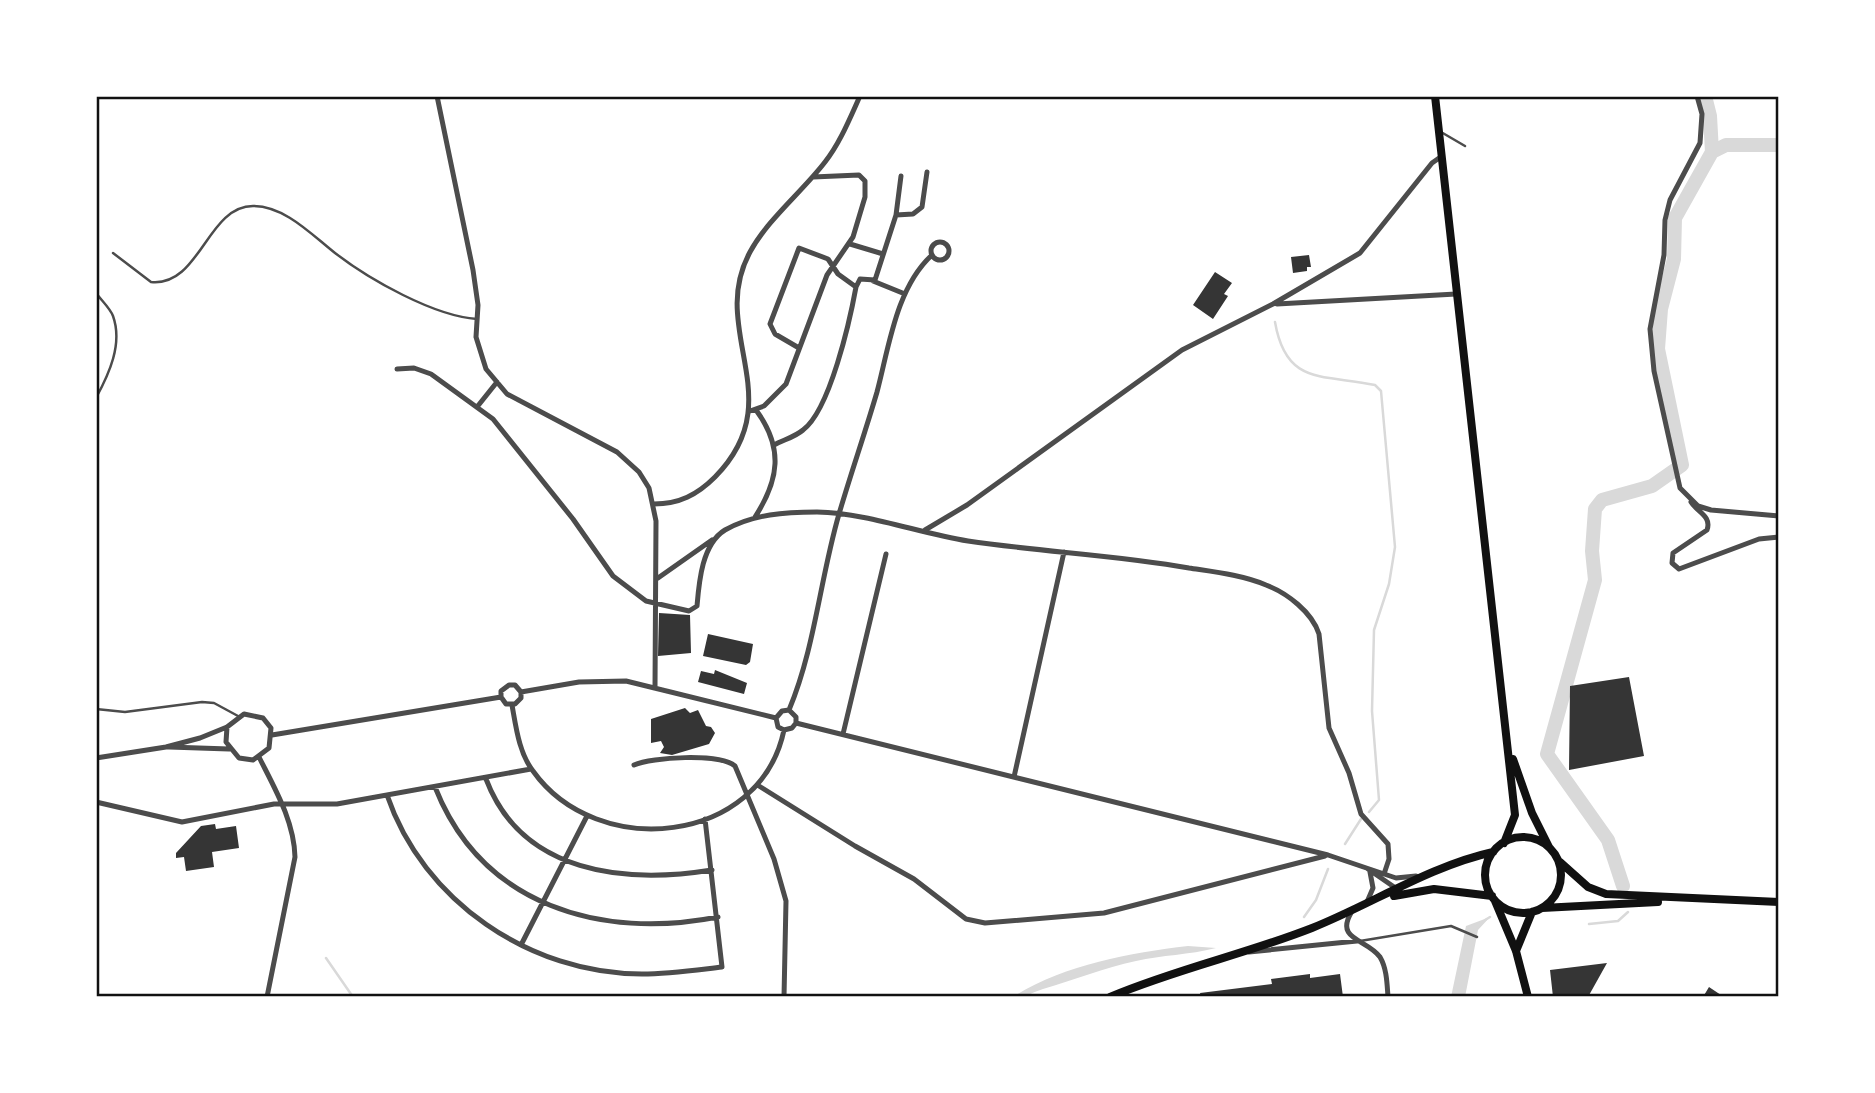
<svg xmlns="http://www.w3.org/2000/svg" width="1875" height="1093" font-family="Commissioner,sans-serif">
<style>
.water{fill:#d9d9d9}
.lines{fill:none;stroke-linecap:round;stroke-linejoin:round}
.stream{stroke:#d9d9d9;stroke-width:2.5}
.river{stroke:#d9d9d9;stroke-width:14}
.building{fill:#353535}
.service{stroke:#4c4c4c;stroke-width:2.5}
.minor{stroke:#4c4c4c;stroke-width:5}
.primary{stroke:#111;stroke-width:8}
.neatline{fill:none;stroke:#111;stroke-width:2.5}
</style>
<rect width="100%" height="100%" fill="#fff"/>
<path class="water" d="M1490 917 1478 930 1465 997H1451L1466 926Z
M1188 946 1216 948C1189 955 1162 955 1136 961 1104 968 1074 980 1043 989 1030 993 1028 997 1013 997 1063 965 1129 953 1188 946Z"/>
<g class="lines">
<path class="stream" d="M1275 322C1286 386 1323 374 1375 385L1381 391 1395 547 1389 584 1374 630 1372 711 1379 800 1369 812
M1345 844 1361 819
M1304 917 1316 900 1328 869
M1485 920 1490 917
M1589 924 1618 921 1628 912
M326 958 353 997"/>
<path class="river" d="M1712 152 1726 145H1779
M1623 886 1608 840 1547 754 1595 580 1592 551 1595 509 1602 500 1652 486 1682 465 1658 349 1661 309 1674 259 1675 218 1712 152 1710 116 1705 96"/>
</g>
<path class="building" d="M1309 255 1311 267H1307V271L1293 273 1291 257Z
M1215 272 1232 283 1224 294 1228 296 1213 319 1193 305Z
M659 613 690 615 691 653 658 656Z
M708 634 753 644 750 662 746 665 703 656Z
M715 670 747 683 744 694 698 682 701 671 714 674Z
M1629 677 1644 756 1569 770 1570 686Z
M685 708 690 713 698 710 706 726 711 727 715 733 709 744 672 755 660 753 664 747 661 741 651 743V719Z
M215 824 216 829 236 826 239 848 212 852 214 867 186 871 184 857 176 858V853L201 826Z
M1607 963 1588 997H1553L1550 970Z
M1310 974V978L1340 974 1343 997H1201L1200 993 1272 984 1271 979Z
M1709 987 1724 997H1703Z"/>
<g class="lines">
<path class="service" d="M1441 132 1465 146
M113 253 151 282C200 287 207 206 253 206 285 206 312 235 335 253 370 280 434 316 477 319
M96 293C101 300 110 308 113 316 123 344 109 374 96 398
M96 709 125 712 202 702 214 703 238 716
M1360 941 1451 926 1477 937"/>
<path class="minor" d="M437 96 473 270 478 305 476 337 486 369 507 394 617 452 639 472 649 488 656 521 655 687
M1697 96 1702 114 1700 143 1670 200 1665 220 1664 255 1650 329 1654 371 1680 488 1698 506 1711 510 1779 516
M896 215 913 214 922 207 927 172
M931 251a9 9 0 1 1 18 0a9 9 0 1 1-18 0Z
M850 244 883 254
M873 281 905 294
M856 287 860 279 875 280 896 215 901 176
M1277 304 1456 294
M397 369 414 368 431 374 493 419 573 519 613 576 646 601 689 611 697 606C699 582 702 544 725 530 754 514 785 512 817 512 868 513 918 533 968 541 1042 552 1116 555 1189 568 1215 572 1242 575 1266 585 1287 593 1312 612 1319 634L1329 728 1349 773 1361 814 1388 844 1389 859 1384 874
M477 407 497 382
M750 411 764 406 786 384 827 275 853 237 865 197V181L859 175 813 177
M774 445C783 440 795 437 803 430 830 410 850 320 856 287L838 274 828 259 799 248 770 324 775 334 799 348
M1691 502C1697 512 1712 516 1707 530L1673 553 1672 563 1679 569 1759 539 1779 537
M654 504C679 504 697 495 715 477 792 399 707 331 750 252 768 219 802 192 825 162 840 143 850 118 860 96
M755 517C779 480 784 448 756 410
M925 530 967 505 1182 350 1273 304 1360 253 1432 163 1442 156
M658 578 712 540
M521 692 579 682 626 681 776 718
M501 697 506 704H515L521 698V692
M501 697V691L509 685H515L521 692
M512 705C516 727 519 753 533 771 597 861 760 845 784 730
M789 710C815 648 820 579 839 514 851 473 865 433 877 392 889 347 896 288 932 255
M776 718 782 711 789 710 796 717V723
M776 718 778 727 784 730 792 728 796 723
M796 723 1328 855 1396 878 1416 876
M843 734 886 554
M272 735 501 697
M169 747 229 749
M259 757C275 789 294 821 295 857L267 997
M96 758 166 747 200 738 227 727 244 714 263 718 271 728 269 748 253 760 239 758 226 742 227 727
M634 765C652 757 719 753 735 766L774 859 786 901 784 997
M1014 777 1064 552
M486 779C522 874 625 884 712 870
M759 786 855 846 914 879 966 919 985 923 1104 913 1325 856
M435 787C482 906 601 940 718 917
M387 795C423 901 530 974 642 974 669 974 696 970 722 967L705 819
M96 802 182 822 274 804H337L531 769
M1368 869 1397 889
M1367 902 1373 888 1370 872
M1351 913C1335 940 1367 939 1380 957 1387 969 1387 984 1388 997
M521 945 587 816
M1249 952 1357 941"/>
<path class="primary" d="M1435 96 1515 815 1504 843
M1513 759 1532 813 1549 847
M1485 875a38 38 0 1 1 76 0a38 38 0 1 1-76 0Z
M1560 862 1588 887 1606 894 1779 902
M1394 896 1434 889 1492 896
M1495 901 1516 951 1528 997
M1542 908 1658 902
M1516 951 1532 912
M1110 997C1176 969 1246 954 1312 928 1372 904 1430 866 1493 852"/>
</g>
<rect width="1875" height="1093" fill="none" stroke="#ffffff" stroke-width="196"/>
<rect x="98" y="98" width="1679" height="897" class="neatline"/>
</svg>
